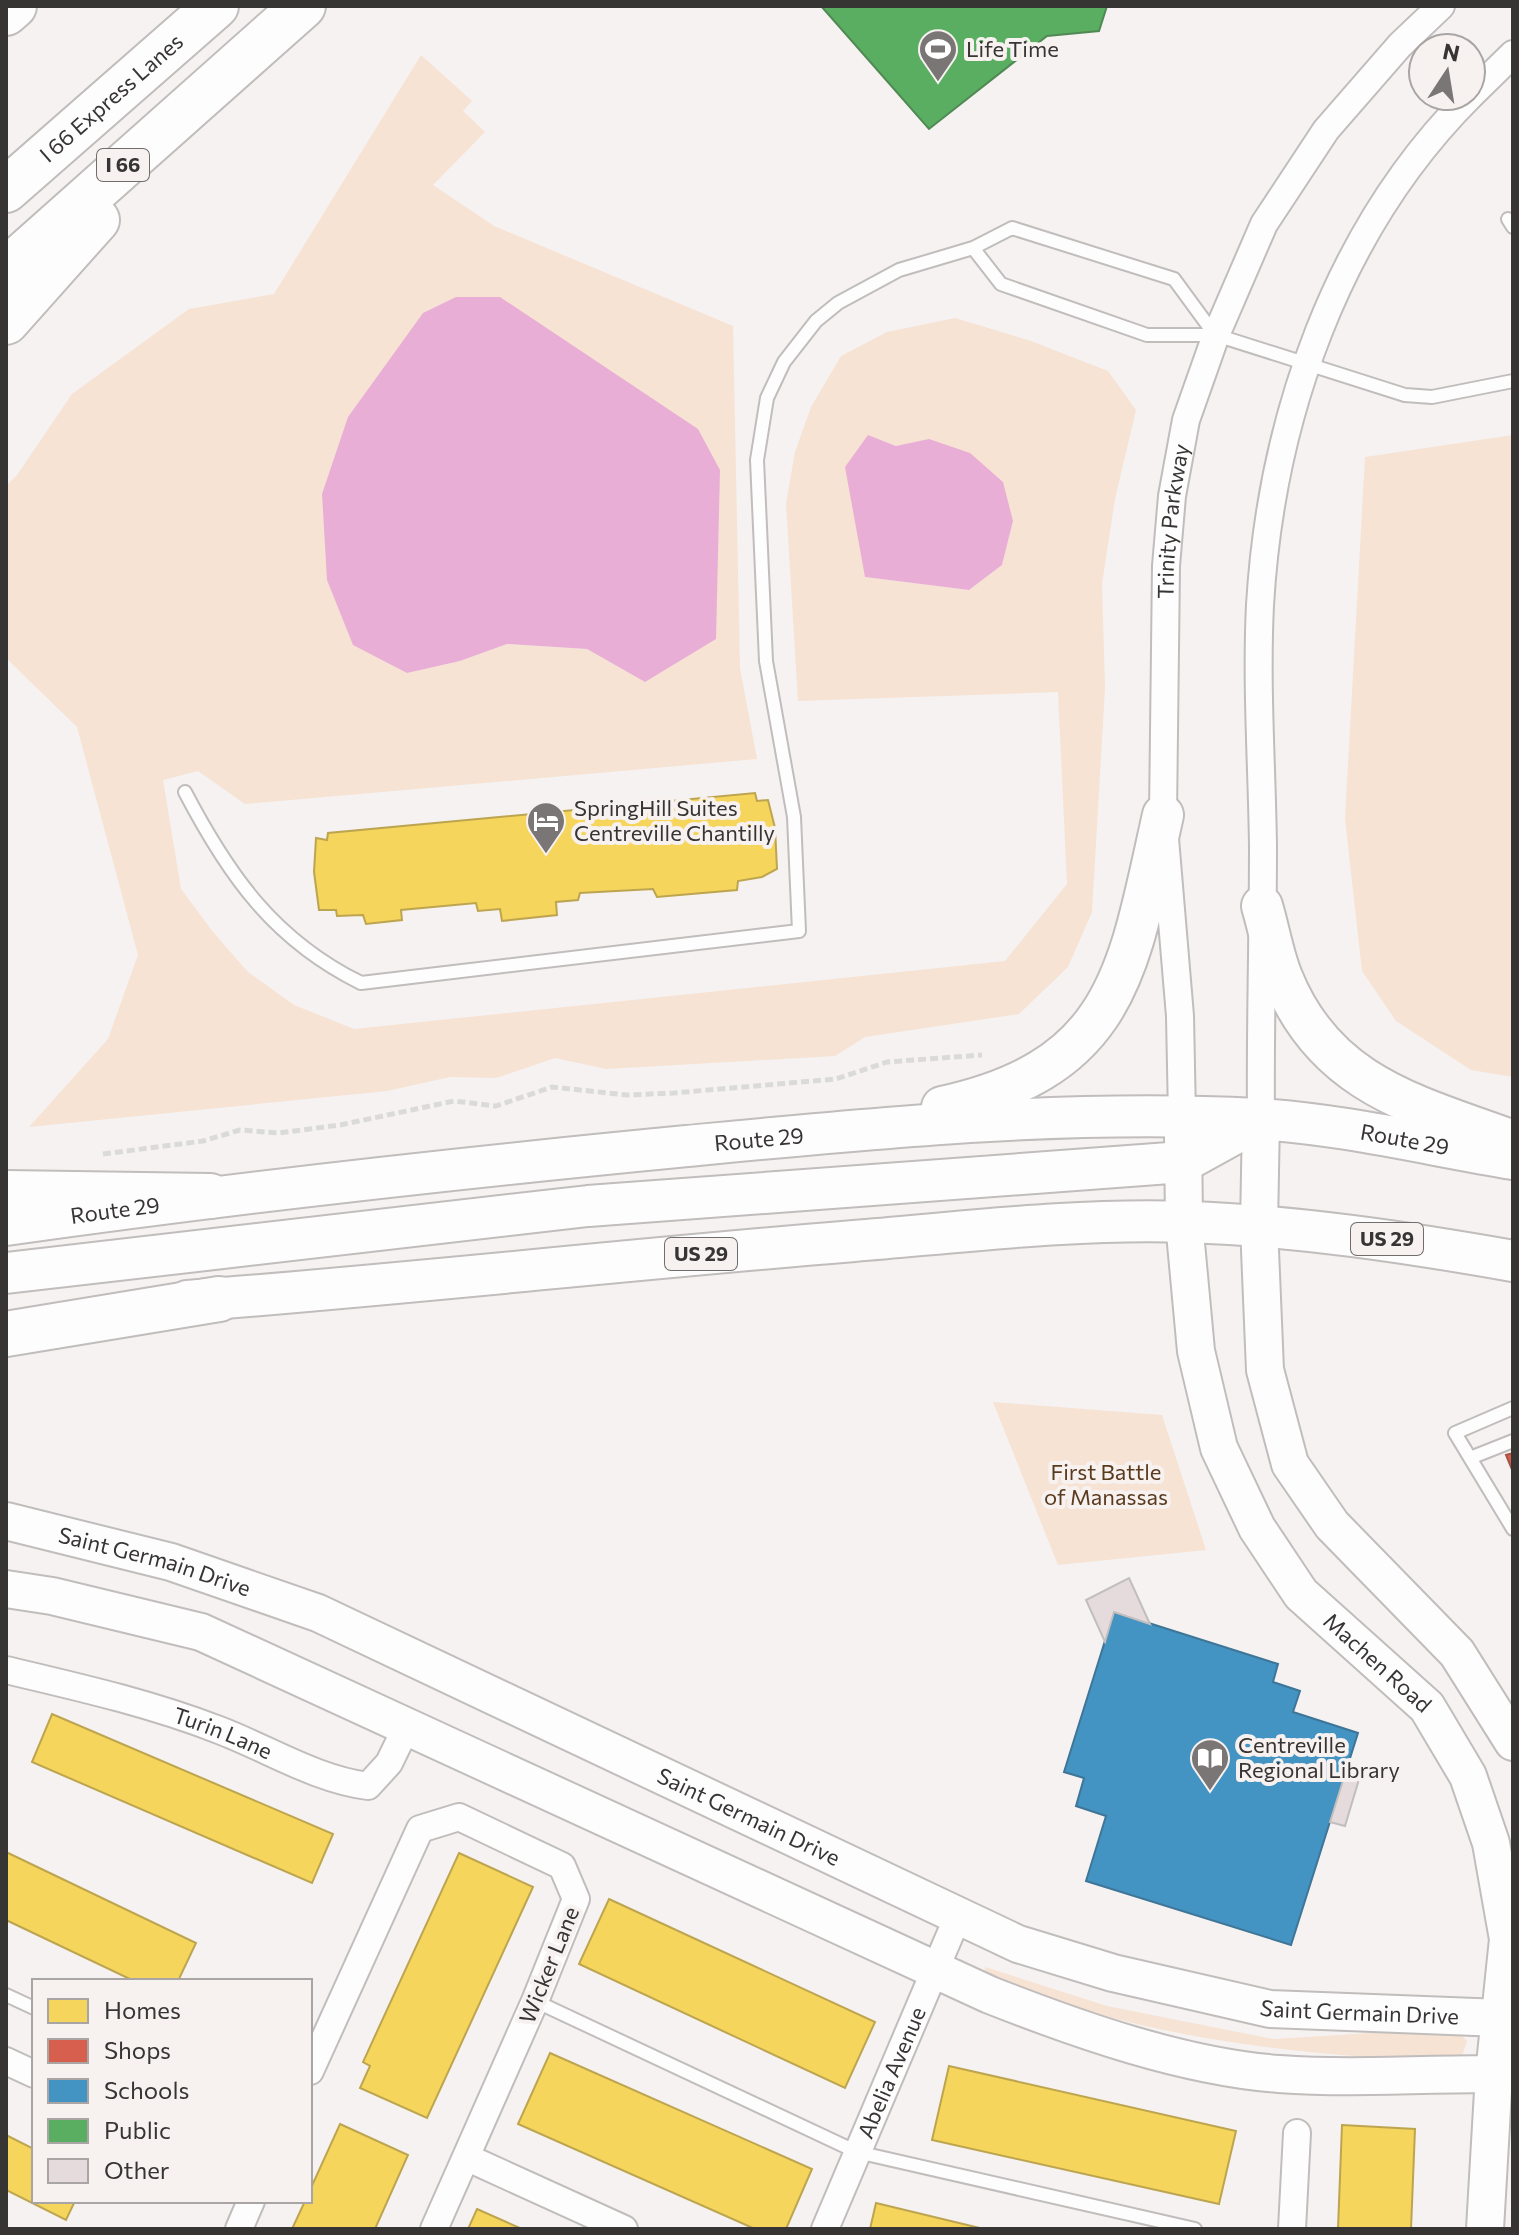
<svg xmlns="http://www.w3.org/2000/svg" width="1519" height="2235" font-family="Commissioner,sans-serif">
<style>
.green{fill:#f6e3d4;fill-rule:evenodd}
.water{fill:#e9aed6}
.homes{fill:#f6d55c;stroke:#bda550;stroke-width:2}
.shops{fill:#d6604d;stroke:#a65346;stroke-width:2}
.schools{fill:#4393c3;stroke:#3f7698;stroke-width:2}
.public{fill:#5aae61;stroke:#508954;stroke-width:2}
.building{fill:#e5dbdd;stroke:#c1bebe;stroke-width:2}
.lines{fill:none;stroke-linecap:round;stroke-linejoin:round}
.lane-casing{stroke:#c0bdbc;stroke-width:16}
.street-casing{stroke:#c0bdbc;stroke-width:30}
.secondary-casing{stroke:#c0bdbc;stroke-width:40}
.primary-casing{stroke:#c0bdbc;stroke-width:44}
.highway-casing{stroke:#c0bdbc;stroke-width:48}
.path{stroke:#dbdada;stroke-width:5;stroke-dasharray:8 4;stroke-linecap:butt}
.lane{stroke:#fefdfd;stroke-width:12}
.street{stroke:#fefdfd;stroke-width:26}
.secondary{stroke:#fefdfd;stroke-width:36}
.primary{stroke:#fefdfd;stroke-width:40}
.highway{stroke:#fefdfd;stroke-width:44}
.labels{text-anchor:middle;stroke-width:8;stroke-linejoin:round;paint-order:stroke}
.shield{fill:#f7f1f0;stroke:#716d6c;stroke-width:2}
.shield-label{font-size:20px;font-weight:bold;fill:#373434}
.poi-label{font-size:22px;fill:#373434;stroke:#f7f1f0;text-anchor:start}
.street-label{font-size:22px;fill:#373434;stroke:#f7f1f0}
.park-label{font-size:22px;fill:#5b3b1e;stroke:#f7f1f0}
</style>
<rect width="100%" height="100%" fill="#f6f2f1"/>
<path class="green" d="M421 55 472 101 463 111 485 132 433 185 494 226 733 326 740 668 757 759 245 804 198 771 163 780 181 889 213 932 248 972 294 1005 354 1029 1005 961 1067 884 1058 692 798 701 786 503 795 452 811 407 841 356 887 332 955 318 1031 341 1108 371 1136 410 1115 499 1102 584 1105 688 1092 912 1068 967 1019 1014 865 1037 835 1056 606 1069 555 1058 496 1078 450 1077 387 1091 29 1127 108 1039 138 955 77 727 6 658V486L17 475 72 394 189 309 274 294ZM868 435 896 446 1013 521 1002 565 969 590 865 577ZM720 470 645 682 587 649 507 644 460 661 406 673Z
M1513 435V1077L1471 1070 1396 1021 1362 971 1345 819 1365 457Z
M993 1402 1162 1415 1206 1550 1058 1565Z
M985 1967 1107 2006 1273 2039 1436 2029 1461 2035 1467 2041 1460 2062 1452 2063C1285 2053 1139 2040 984 1973Z"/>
<path class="water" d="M456 297H500L698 429 720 470 716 639 645 682 587 649 507 644 460 661 407 673 353 645 327 580 322 494 348 417 423 313Z
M868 435 896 446 929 439 970 453 1003 482 1013 521 1002 565 969 590 865 577 845 467Z"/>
<path class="homes" d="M755 793 757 801 768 800 775 828 777 869 762 877 738 881 737 890 657 897 653 889 580 893 578 900 556 902 557 915 502 921 500 909 478 911 476 903 401 910 402 920 366 924 363 915 337 916 336 910H319L314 872 316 838 327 840 328 833Z
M52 1714 333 1834 312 1883 32 1762Z
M6 1852 196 1943 178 1981H134L6 1920Z
M459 1853 533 1887 427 2118 360 2088 370 2066 363 2062Z
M609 1899 875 2022 845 2088 579 1964Z
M550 2053 812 2169 786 2229H755L518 2124Z
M949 2066 1236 2131 1219 2204 932 2140Z
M340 2124 408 2155 375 2229H292L305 2201H310V2190Z
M1342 2125 1415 2129 1411 2229H1338Z
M6 2135 34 2149V2201H75L66 2220 6 2190Z
M876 2203 984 2229H870Z
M477 2209 522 2229H468Z"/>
<path class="shops" d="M1513 1453V1472L1506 1455Z"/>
<path class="schools" d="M1114 1612 1278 1664 1273 1682 1300 1691 1293 1712 1358 1733 1291 1945 1086 1881 1106 1816 1076 1806 1084 1778 1064 1772Z"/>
<path class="public" d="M821 6H1107L1099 31 1047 36 929 129Z"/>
<path class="building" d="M1129 1578 1150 1624 1114 1612 1105 1642 1086 1600Z
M1346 1771 1360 1776 1345 1826 1330 1822Z"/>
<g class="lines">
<defs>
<path id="lane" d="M1508 219 1513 227
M973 248 1001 284 1147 335H1216L1405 395 1432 397 1513 381
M185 792C229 876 274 940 361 983L799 931 794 817 766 661 757 460 767 398 784 362 816 321 838 303 899 270 973 248 1012 228 1174 279 1215 335
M1513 1408 1455 1433 1513 1529
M1470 1458 1513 1441
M6 1995 34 2008
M535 2001 857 2152 1195 2229"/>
<g id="street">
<path d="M1471 95 1513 54"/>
<path id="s1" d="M1182 1116 1180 1016 1163 815 1166 566 1172 496 1186 420 1216 335 1264 224 1326 130 1400 45 1441 6"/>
<path d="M1261 1119C1260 1029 1263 938 1263 847 1262 767 1256 686 1260 605 1271 420 1336 230 1470 96"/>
<path id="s2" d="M6 1670C78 1687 149 1703 219 1730 269 1749 315 1779 368 1786L389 1763 407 1726"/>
<path d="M6 2061 34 2074"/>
<path d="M310 2071 420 1829 459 1817 562 1866 576 1899 535 2001 434 2229"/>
<path d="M468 2158 624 2229"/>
<path d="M239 2229 251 2201"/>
<path id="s3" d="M825 2229 958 1916"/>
<path d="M1292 2229 1297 2133"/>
</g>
<g id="secondary">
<path d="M1261 1119 1259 1226 1265 1370 1290 1464 1332 1525 1457 1653 1513 1742"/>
<path id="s4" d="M1183 1134 1184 1222 1196 1351 1219 1448 1257 1528 1301 1594 1427 1707 1468 1776 1491 1843 1508 1939 1494 2074 1485 2229"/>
<path id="s5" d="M6 1521 171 1562 318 1613 1018 1944 1113 1973 1270 2009 1501 2018 1513 2025"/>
<path d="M6 1589 52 1596 201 1632 990 1995C1079 2030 1184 2067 1279 2074 1350 2079 1423 2074 1494 2074L1513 2064"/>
</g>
<g id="primary">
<path d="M1262 906C1269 929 1273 955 1282 977 1325 1085 1415 1105 1513 1141"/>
<path d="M942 1107C1120 1068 1128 970 1163 815"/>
<path id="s6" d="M6 1225C232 1193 459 1168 687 1146 876 1128 1067 1109 1257 1119 1343 1124 1428 1145 1513 1159"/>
<path d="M6 1273 588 1206 1183 1162 1261 1119"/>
<path d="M187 1301C409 1284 631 1259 854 1241 964 1232 1077 1218 1188 1222 1298 1226 1405 1242 1513 1261"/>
</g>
<g id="highway">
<path d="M6 13 14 6"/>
<path id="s7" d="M6 190 216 6"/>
<path d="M6 270 303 6"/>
<path d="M6 322 97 220"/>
<path d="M6 1193 210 1196"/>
<path d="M6 1334 219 1299"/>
</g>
</defs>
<use href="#lane" class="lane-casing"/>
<use href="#street" class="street-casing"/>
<use href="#secondary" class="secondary-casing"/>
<use href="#primary" class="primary-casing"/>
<use href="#highway" class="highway-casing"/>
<path class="path" d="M103 1154 203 1141 240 1130 279 1133 340 1125 454 1101 496 1106 552 1087 627 1095 674 1093 836 1079 887 1062 982 1055"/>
<use href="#lane" class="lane"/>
<use href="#street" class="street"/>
<use href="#secondary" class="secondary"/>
<use href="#primary" class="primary"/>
<use href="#highway" class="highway"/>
</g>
<defs>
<symbol id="stadium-pin" viewBox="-11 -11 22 30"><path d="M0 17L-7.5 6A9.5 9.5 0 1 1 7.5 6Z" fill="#7a7676" stroke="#f7f1f0"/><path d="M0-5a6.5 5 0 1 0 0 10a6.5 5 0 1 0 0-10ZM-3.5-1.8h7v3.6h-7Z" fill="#fff"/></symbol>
<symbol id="hotel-pin" viewBox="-11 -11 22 30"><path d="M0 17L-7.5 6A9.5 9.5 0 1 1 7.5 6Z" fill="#7a7676" stroke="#f7f1f0"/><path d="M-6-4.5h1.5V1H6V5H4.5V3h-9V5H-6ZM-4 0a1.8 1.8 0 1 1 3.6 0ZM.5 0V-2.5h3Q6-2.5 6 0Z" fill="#fff"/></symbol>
<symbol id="library-pin" viewBox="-11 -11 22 30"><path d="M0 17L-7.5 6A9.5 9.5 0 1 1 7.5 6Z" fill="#7a7676" stroke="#f7f1f0"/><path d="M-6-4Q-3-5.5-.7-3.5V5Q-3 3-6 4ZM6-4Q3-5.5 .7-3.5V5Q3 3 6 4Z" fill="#fff"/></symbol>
</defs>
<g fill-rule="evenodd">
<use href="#stadium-pin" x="916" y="27" width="44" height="60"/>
<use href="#hotel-pin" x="524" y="799" width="44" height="60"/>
<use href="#library-pin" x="1188" y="1736" width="44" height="60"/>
</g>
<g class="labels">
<g class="shield">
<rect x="97" y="149" width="52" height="32" rx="6"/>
<rect x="1351" y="1223" width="72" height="32" rx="6"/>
<rect x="665" y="1238" width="72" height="32" rx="6"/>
</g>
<g class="shield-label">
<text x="123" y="172">I 66</text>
<text x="1387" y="1246">US 29</text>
<text x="701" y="1261">US 29</text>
</g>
<g class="poi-label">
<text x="966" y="57">Life Time</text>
<text x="574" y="816">SpringHill Suites<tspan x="574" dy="25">Centreville Chantilly</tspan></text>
<text x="1238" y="1753">Centreville<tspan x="1238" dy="25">Regional Library</tspan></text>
</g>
<g class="street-label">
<text dy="8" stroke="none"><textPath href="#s7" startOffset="140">I 66 Express Lanes</textPath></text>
<text dy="8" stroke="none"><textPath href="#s1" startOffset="596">Trinity Parkway</textPath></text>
<text dy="8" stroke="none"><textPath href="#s6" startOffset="758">Route 29</textPath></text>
<text dy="8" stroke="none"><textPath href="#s6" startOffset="1406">Route 29</textPath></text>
<text dy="8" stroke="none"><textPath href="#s6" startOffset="110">Route 29</textPath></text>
<text dy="8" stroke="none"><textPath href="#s5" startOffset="154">Saint Germain Drive</textPath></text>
<text dy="8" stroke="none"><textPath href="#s4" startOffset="588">Machen Road</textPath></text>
<text dy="8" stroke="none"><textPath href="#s2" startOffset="226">Turin Lane</textPath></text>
<text dy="8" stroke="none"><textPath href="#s5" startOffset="802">Saint Germain Drive</textPath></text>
<text transform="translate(549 1965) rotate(-68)" y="8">Wicker Lane</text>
<text dy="8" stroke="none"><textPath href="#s5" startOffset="1450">Saint Germain Drive</textPath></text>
<text dy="8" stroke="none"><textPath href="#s3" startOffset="170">Abelia Avenue</textPath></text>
</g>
<g class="park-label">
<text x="1106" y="1480">First Battle<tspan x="1106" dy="25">of Manassas</tspan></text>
</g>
</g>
<rect width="1519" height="2235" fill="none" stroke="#373434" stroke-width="16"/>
<rect x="32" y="1979" width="280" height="224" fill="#f7f1f0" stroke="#aaa5a5" stroke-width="2"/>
<rect x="48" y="1999" width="40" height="24" fill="#f6d55c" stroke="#aaa5a5" stroke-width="2"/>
<text x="104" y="2019" font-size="24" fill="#373434">Homes</text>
<rect x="48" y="2039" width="40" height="24" fill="#d6604d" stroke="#aaa5a5" stroke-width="2"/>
<text x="104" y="2059" font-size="24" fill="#373434">Shops</text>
<rect x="48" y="2079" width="40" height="24" fill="#4393c3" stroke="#aaa5a5" stroke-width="2"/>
<text x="104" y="2099" font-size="24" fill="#373434">Schools</text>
<rect x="48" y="2119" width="40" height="24" fill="#5aae61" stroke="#aaa5a5" stroke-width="2"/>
<text x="104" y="2139" font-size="24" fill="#373434">Public</text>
<rect x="48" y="2159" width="40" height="24" fill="#e5dbdd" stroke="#aaa5a5" stroke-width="2"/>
<text x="104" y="2179" font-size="24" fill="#373434">Other</text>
<g transform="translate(1447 72) rotate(12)"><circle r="38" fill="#f7f1f0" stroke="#aaa5a5" stroke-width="2"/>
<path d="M0-6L14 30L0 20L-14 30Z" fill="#7a7676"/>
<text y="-12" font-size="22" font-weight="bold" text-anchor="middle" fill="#373434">N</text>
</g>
</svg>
